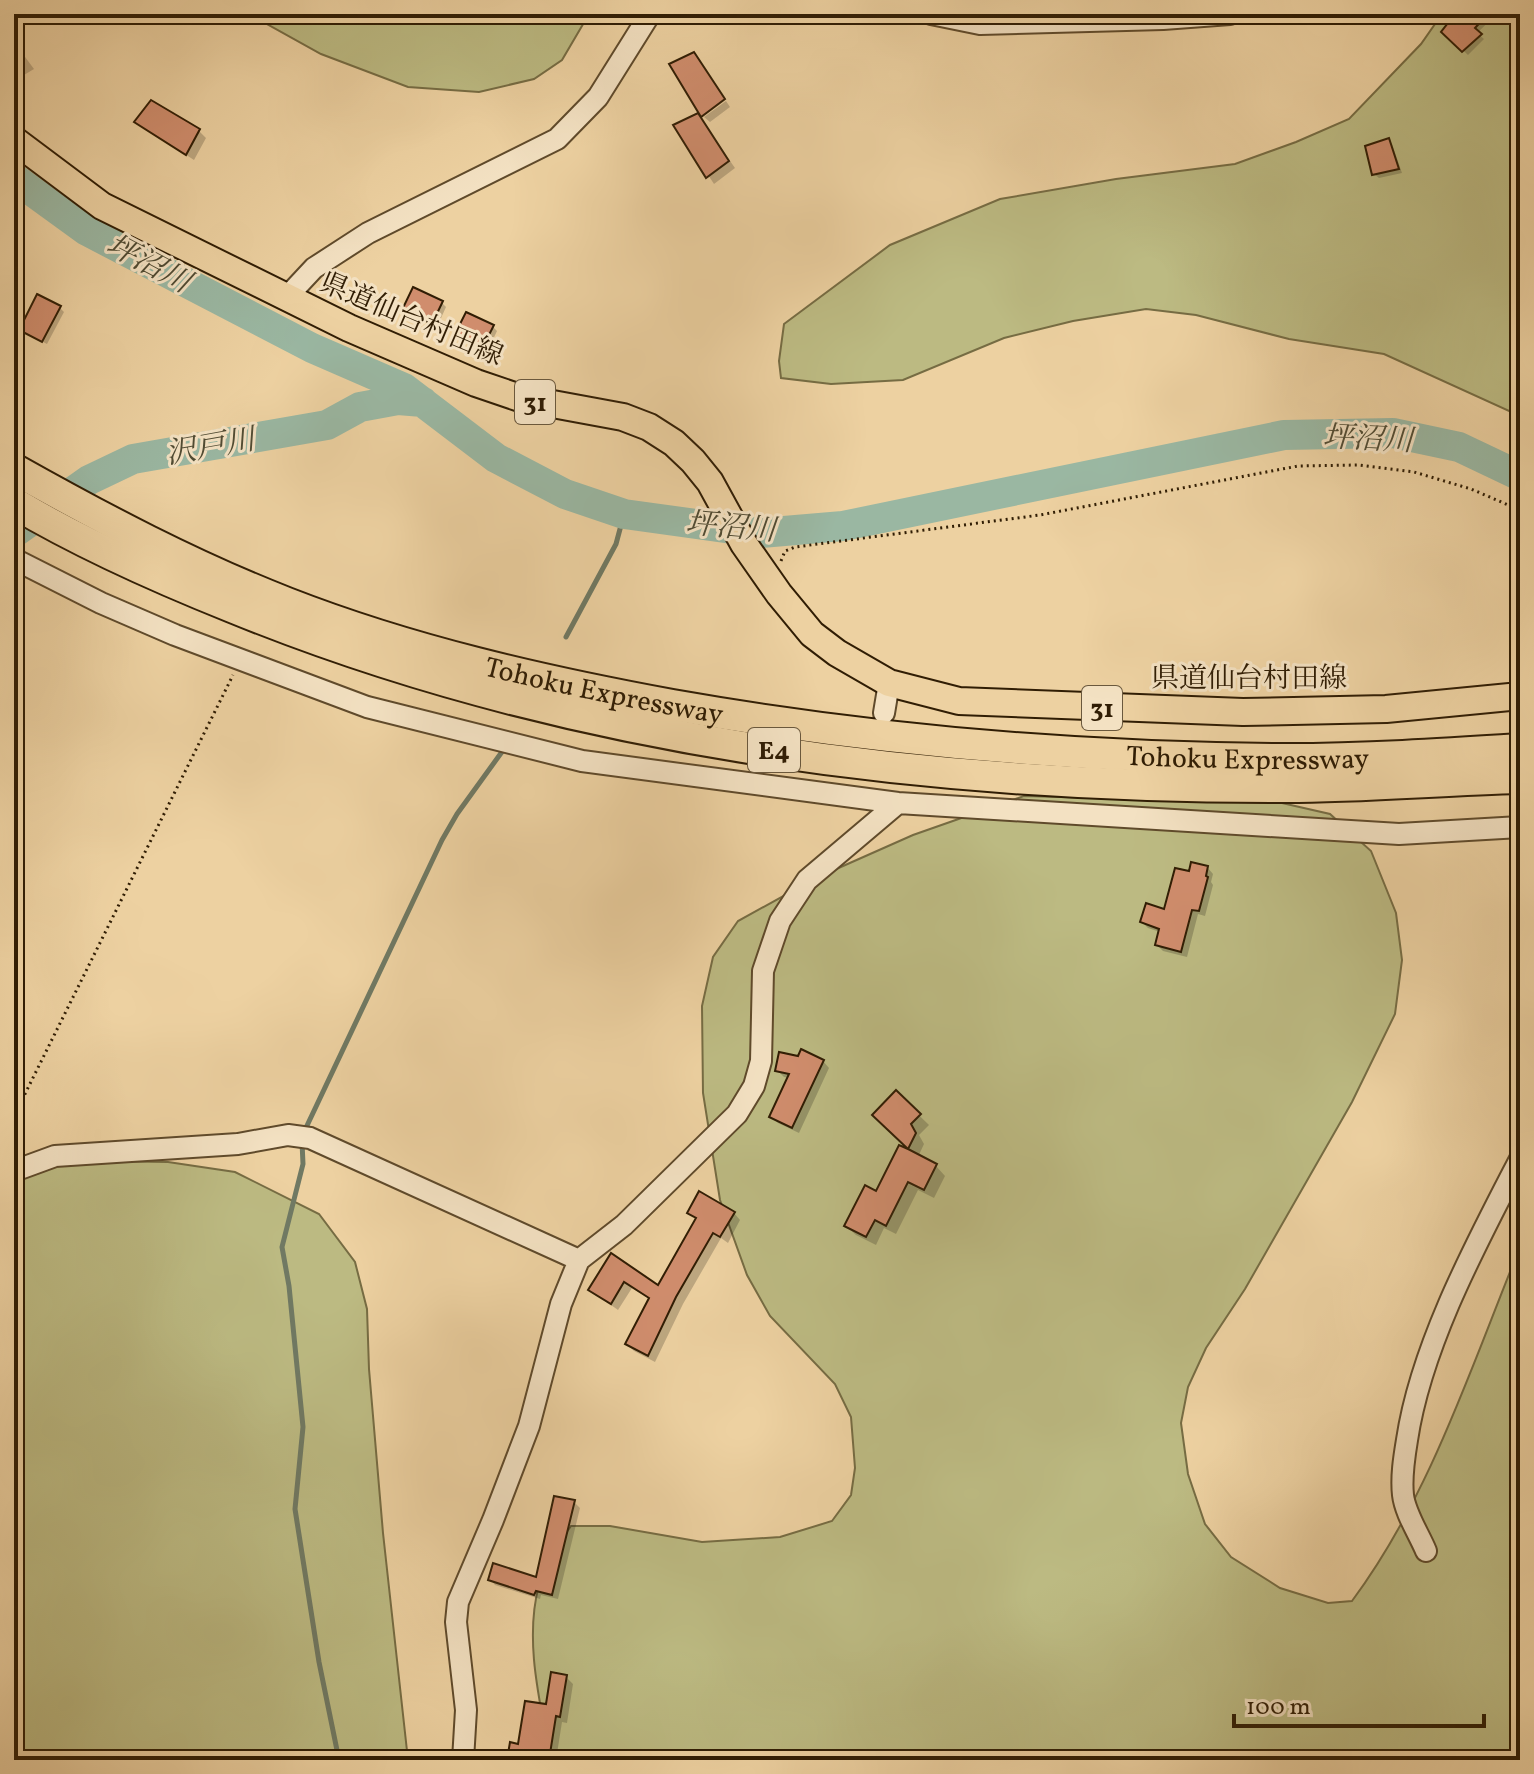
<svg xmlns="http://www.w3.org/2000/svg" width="1534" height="1774" font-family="Vollkorn,'Noto Serif JP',serif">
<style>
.green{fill:#bcba82;stroke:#766c43;stroke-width:2}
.shadow{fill:#0003}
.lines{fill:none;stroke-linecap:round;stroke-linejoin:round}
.stream{stroke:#707963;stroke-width:5}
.river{stroke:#9ab7a2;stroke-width:30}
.building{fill:#d08d6d;stroke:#301d04;stroke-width:2}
.minor-casing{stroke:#5f4a2b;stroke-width:24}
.major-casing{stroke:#301d04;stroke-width:30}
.highway-casing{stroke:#301d04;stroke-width:34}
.path{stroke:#301d04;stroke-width:3;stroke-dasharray:2 4;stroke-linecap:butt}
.minor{stroke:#f3e1c2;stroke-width:20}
.major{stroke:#edd1a1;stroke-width:26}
.highway{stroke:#edd1a1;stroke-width:30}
.labels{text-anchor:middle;stroke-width:6;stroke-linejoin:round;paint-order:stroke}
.shield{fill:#f3e1c2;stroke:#6a583d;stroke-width:2}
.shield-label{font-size:26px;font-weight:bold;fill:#301d04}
.street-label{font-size:28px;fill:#301d04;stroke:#f3e1c2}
.water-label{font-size:30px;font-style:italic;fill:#504b33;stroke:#f3e1c2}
</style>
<rect width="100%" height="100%" fill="#edd1a1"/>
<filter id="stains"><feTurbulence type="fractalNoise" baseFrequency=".0025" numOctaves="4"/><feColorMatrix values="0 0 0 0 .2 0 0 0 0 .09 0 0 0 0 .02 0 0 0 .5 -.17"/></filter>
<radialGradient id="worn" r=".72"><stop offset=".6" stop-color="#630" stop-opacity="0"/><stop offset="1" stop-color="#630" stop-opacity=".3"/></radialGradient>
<path class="green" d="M249 14H589L562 60 534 79 479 92 408 87 321 54Z
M1442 14H1520V416L1384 354 1289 339 1196 315 1146 309 1073 321 1004 338 903 380 831 384 781 378 779 361 784 324 890 245 1000 199 1116 179 1235 164 1296 142 1349 119 1421 44Z
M1024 796 1282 803 1330 814 1371 851 1396 913 1402 960 1395 1014 1352 1102 1245 1289 1206 1348 1188 1387 1181 1423 1188 1474 1205 1524 1231 1557 1280 1588 1328 1603 1352 1601C1430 1496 1471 1367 1520 1247V1760H552L550 1757C540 1702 524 1640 539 1585 545 1563 558 1544 571 1526H610L702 1542 780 1537 832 1521 851 1495 855 1468 851 1417 835 1384 770 1316 747 1275 720 1200 703 1093 702 1006 713 957 738 921 816 878 913 835Z
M90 1161 168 1162 235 1172 319 1214 355 1262 367 1309 369 1369 383 1533 408 1760H14V1170Z"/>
<path class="shadow" d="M1457 14H1497L1477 33 1484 39 1468 55 1444 32Z
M14 42 34 69 14 81Z
M726 101 730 107 710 122 704 117Z
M698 116 735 168 714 184 676 126Z
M136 122 199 131 206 138 194 160Z
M1388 140 1392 144 1402 173 1379 178 1374 174Z
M442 303 446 307 437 327 405 309Z
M59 307 64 312 47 344 26 333Z
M493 327 497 331 488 350 458 333Z
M1207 867 1213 874 1211 882 1213 885 1205 916 1198 914 1187 957 1163 951 1157 945 1160 932 1148 928 1142 922 1166 911 1190 874Z
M823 1061 829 1068 799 1133 778 1123 771 1117 790 1078 784 1077 777 1070Z
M896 1093 929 1125 919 1135 924 1144 918 1157 936 1166 945 1176 934 1198 918 1190 896 1234 884 1228 876 1245 856 1235 846 1226 915 1154 875 1115Z
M690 1212 734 1213 740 1220 728 1243 721 1238 683 1304 655 1362 634 1351 627 1344 650 1299 632 1288 618 1310 590 1290 611 1256 659 1287 698 1220Z
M574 1502 580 1508 558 1599 541 1595 540 1599 495 1585 490 1579 538 1580Z
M566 1677 573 1684 567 1723 562 1722 556 1760H511Z"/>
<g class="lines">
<path class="stream" d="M566 637 616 544 624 514
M304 1132 442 840 457 814 504 749
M302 1142 303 1164 282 1247 289 1286 303 1427 295 1509 319 1662 339 1760"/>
<path class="river" d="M14 178 87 231 312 348 404 388 496 458 565 494 624 514 761 533 843 526 1284 435 1393 433 1459 447 1520 476
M14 533 89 480 133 459 327 425 360 407 398 400 423 402"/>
</g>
<path class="building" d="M1455 14H1488L1475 28 1482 34 1462 52 1441 32Z
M694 52 725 99 701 117 669 64Z
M151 100 200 129 186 155 134 122Z
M698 113 729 161 706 178 673 125Z
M1389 138 1399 169 1372 175 1365 146Z
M413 287 443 301 432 324 402 310Z
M37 294 61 306 42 342 19 330Z
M466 312 494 325 483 347 455 334Z
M1191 862 1208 866 1206 876 1208 877 1199 911 1192 910 1181 952 1155 945 1159 929 1140 922 1146 903 1164 909 1175 868 1189 871Z
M801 1049 824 1060 792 1128 769 1117 789 1074 775 1071 779 1052 798 1056Z
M896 1090 921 1114 911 1124 916 1133 908 1149 937 1164 924 1190 908 1182 886 1226 875 1220 866 1237 844 1226 865 1185 876 1191 899 1145 908 1149 872 1115Z
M699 1191 735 1212 720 1237 713 1233 676 1297 648 1356 625 1344 649 1298 624 1282 611 1304 588 1290 611 1253 658 1285 696 1218 687 1213Z
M554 1496 575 1500 552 1595 536 1591 534 1595 488 1580 493 1563 536 1577Z
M551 1672 567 1675 560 1717 556 1716 549 1760H507L510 1742 518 1744 525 1701 546 1704Z"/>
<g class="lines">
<defs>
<path id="minor" d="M931 14 980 24 1163 19 1230 14
M286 298 314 268 368 233 557 139 598 97 650 14
M14 559 101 603 175 635 367 707 582 761 898 803 1399 834 1520 827
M884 713 889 683
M14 1171 55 1156 238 1144 288 1135 310 1138 579 1260
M1426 1551C1419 1534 1405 1513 1403 1495 1401 1477 1404 1458 1407 1440 1421 1346 1476 1244 1520 1159
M463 1760 466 1710 456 1622 458 1602 493 1520 529 1426 561 1304 579 1260 624 1225 737 1114 754 1086 761 1061 763 971 780 921 807 880 898 803"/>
<path id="major" d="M14 140 102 206 349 328 476 383 520 398 623 417 649 427 674 443 693 461 710 482 744 544 779 594 812 634 837 653 889 683 959 701 1243 712 1386 709 1520 696"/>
<g id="highway">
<path id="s1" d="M14 469C103 519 192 566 287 603 410 651 542 681 672 705 871 740 1083 758 1286 759 1364 759 1442 754 1520 749"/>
<path d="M14 503C83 544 157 577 232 607 562 742 931 788 1286 787 1364 787 1442 780 1520 778"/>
</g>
</defs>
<use href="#minor" class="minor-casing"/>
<use href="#major" class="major-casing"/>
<use href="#highway" class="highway-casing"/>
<path class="path" d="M781 561 785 551 795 547 1040 515 1298 466 1358 465 1414 472 1471 489 1520 510
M14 1116 233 675"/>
<use href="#minor" class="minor"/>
<use href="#major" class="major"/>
<use href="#highway" class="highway"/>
</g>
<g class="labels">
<g class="shield">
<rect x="515" y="380" width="40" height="44" rx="6"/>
<rect x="1082" y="686" width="40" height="44" rx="6"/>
<rect x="748" y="728" width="52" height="44" rx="6"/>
</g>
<g class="shield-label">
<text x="535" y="411">31</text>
<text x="1102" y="717">31</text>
<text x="774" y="759">E4</text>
</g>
<g class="street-label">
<text transform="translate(412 318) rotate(23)" y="10">県道仙台村田線</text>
<text x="1249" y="687">県道仙台村田線</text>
<text dy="10" stroke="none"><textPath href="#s1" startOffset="634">Tohoku Expressway</textPath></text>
<text dy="10" stroke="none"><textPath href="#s1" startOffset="1282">Tohoku Expressway</textPath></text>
</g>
<g class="water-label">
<text transform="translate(149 263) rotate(28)" y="10">坪沼川</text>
<text transform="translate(1368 438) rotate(3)" y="10">坪沼川</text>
<text transform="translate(210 446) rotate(-10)" y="10">沢戸川</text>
<text transform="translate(731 526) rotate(5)" y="10">坪沼川</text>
</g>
</g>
<rect width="1534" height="1774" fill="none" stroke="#edd1a1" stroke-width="48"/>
<rect x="16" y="16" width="1502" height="1742" fill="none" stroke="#301d04" stroke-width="4"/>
<rect x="24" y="24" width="1486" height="1726" fill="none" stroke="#301d04" stroke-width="2"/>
<path d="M1234 1714v12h250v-12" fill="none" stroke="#301d04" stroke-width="4"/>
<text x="1246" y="1714" font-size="24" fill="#301d04" stroke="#f3e1c2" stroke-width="6" paint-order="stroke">100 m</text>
<rect width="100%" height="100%" filter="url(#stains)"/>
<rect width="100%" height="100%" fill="url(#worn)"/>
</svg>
